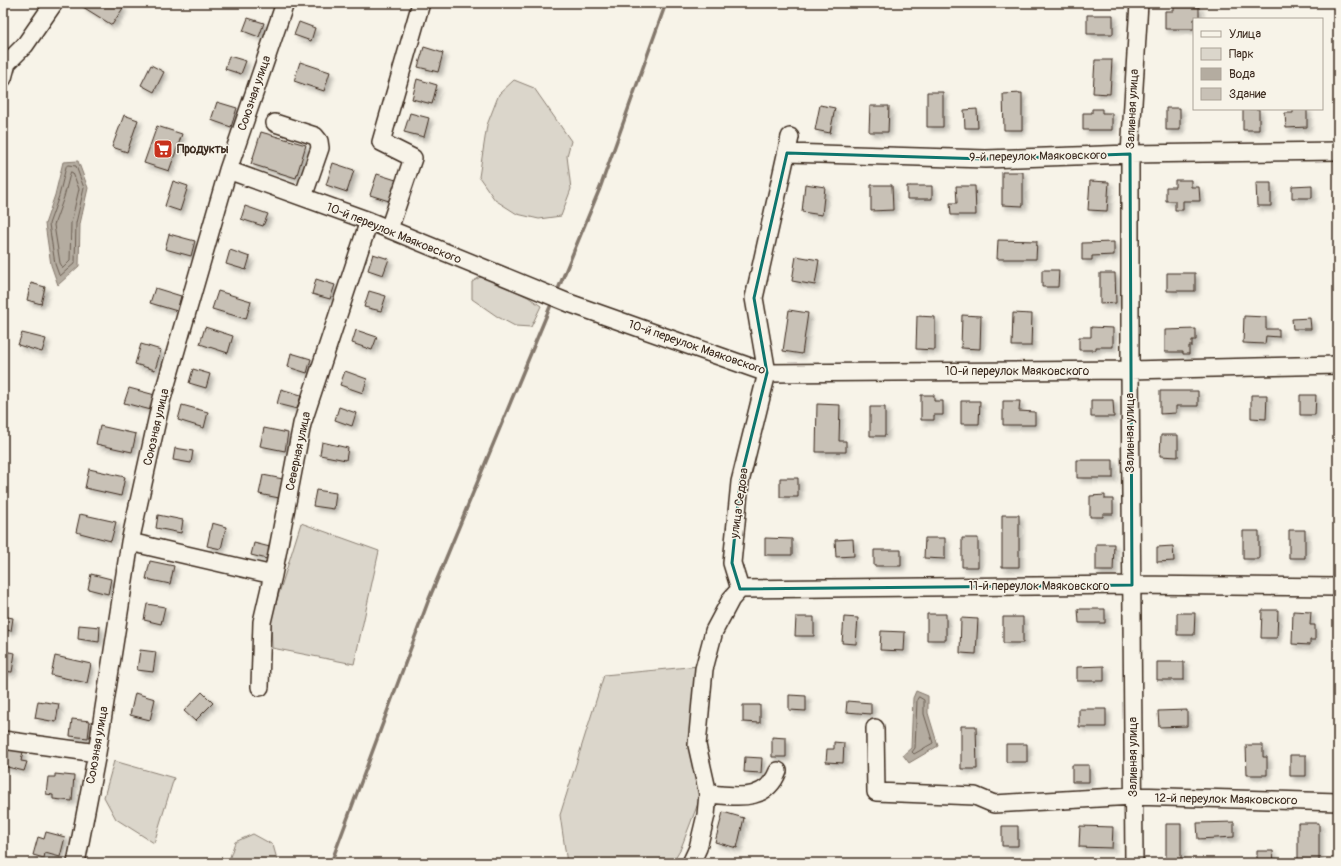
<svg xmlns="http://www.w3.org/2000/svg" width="1341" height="866" font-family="Pangolin,sans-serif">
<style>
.green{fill:#dbd6cb;stroke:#8b8074}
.water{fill:#b4aca0;stroke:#84786c}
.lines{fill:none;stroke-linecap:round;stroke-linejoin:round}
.shore{stroke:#6b5e52;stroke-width:1}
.stream{stroke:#84786c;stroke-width:3.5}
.building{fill:#c8c1b6;stroke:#3b2a1e;filter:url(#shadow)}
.minor-casing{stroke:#3b2a1e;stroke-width:20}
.minor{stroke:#f7f3e8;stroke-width:17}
.marked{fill:none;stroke:#0f766e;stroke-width:3;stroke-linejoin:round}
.labels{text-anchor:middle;stroke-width:3;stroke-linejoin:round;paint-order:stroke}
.street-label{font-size:12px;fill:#3b2a1e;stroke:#f7f3e8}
.poi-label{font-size:12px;font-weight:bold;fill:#3b2a1e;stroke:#f7f3e8;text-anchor:start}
</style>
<defs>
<filter id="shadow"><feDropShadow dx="3.5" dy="3.5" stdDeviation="2" flood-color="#0004"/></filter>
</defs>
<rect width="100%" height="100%" fill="#f7f3e8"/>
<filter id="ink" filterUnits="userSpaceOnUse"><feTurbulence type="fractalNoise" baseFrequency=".025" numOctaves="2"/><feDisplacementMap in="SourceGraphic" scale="8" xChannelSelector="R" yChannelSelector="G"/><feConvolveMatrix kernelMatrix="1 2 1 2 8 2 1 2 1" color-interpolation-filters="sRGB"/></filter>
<g filter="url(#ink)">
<path class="green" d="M514 80 534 88 571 141 567 156 571 189 561 216 539 219 517 214 495 200 479 177 487 125 499 94Z
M482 276 528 297 541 306 531 327 515 326 498 317 472 299V282Z
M301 523 379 551 354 664 272 648 271 619Z
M699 666 702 793 681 848 672 863H567L560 815 604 675Z
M114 761 174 778 154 843 116 819 104 797Z
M253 834 273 845 278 863H229V860L235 842Z"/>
<path class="water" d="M78 161 88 188 80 224 79 266 58 285 51 265 45 224 55 195 63 162Z
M916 691 928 696V713L938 746 909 763 903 755 911 748 913 698Z"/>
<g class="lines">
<path class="shore" d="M68 165 76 166 84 188 76 223 75 263 60 276 59 275 55 264 49 224 59 196 66 167Z
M71 172 73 173 79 189 71 223 70 261 63 268 60 263 54 225 64 197 70 174Z
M919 697 924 700V714L933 743 914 754 912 752 915 748 917 700Z"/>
<path class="stream" d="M559 287 600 188 666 3
M331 863 429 599 550 307"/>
</g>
<path class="building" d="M85 3H115L123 8 112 25 83 7Z
M1174 7H1199V19H1194V29H1165V11H1174Z
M1087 15H1113V34H1087Z
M248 18 264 23 259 37 243 31Z
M299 22 315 28 311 41 294 35Z
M424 47 443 53 438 72 418 67Z
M229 56 246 61 241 74 225 69Z
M1095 60H1112L1110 94 1093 93Z
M300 62 330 72 324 91 294 81Z
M151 65 164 72 154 92 141 85Z
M417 79 437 85 432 104 412 99Z
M927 92H943V127H927Z
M1022 93V130H1004L1003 94Z
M217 102 237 108 231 127 211 120Z
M820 105 835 108 830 133 815 130Z
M870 106H889L888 132H869Z
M1166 108H1180V130H1166Z
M977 109 978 128H965L964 110Z
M1092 109H1102V113H1112V130H1083V113H1092Z
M1243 109H1259V130H1243Z
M1293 109H1307V127L1286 128 1285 113H1293Z
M410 113 429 118 424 137 404 132Z
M124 115 138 120 127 152 112 147Z
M157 126 182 134 169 171 144 163Z
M261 132 306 145 296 178 251 164Z
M333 163 354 170 347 192 326 185Z
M1002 172H1023V206L1002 205Z
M377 174 399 181 392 202 370 195Z
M1175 180H1191V187H1199L1200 201H1183V210H1175V201H1166V187H1175Z
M173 181 188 186 180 211 165 206Z
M1090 181 1109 182 1107 211 1088 210Z
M1256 183H1271V206H1257Z
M805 184 825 187 822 215 802 212Z
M871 185H892L893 210 871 211Z
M1312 185V198H1292V186Z
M907 186H932V199H907Z
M956 186H975L976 215H951L950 203H957Z
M245 206 268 214 263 226 241 219Z
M169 234 195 241 191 256 165 249Z
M998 240 1037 241 1036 259H997Z
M1114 242V255L1092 256V260H1082V243Z
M230 250 250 257 246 270 226 264Z
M373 254 389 259 383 275 368 270Z
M796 256 819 260 815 285 792 281Z
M1042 270H1059L1058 287H1042Z
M1100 273H1115L1116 303 1100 304Z
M1167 273H1195V291H1167Z
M316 279 335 285 330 299 312 294Z
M31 283 45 287 41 304 27 300Z
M155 288 181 296 177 311 150 303Z
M218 291 251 301 246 319 212 309Z
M369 291 386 296 381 311 364 307Z
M789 310 808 313 802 354 783 351Z
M1013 313 1032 314 1031 346H1012Z
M962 315 981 316 980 349 961 348Z
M917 316 935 317V350L916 349Z
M1244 316 1266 317V329H1279V337L1266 336 1265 344 1243 343Z
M1310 318 1311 329H1293L1292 319Z
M205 327 233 336 228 353 200 344Z
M1091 327 1113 328V347H1096V350H1079V337H1091Z
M1196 329V340H1192V346H1189V354H1183V352H1165V330Z
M356 330 377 337 372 350 352 343Z
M22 333 46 339 42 352 18 345Z
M141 344 161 350 155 370 135 364Z
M291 353 311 359 307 373 288 367Z
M193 369 210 374 206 388 189 383Z
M345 371 367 379 363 393 340 385Z
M129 388 155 395 151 410 124 403Z
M281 389 301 395 297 409 277 404Z
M1160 391H1198V406H1176V413L1160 414Z
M921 395H934V401H943V415H934V420H921Z
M1251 395H1267L1266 419 1251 418Z
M1300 395H1316L1315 415H1300Z
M1091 400H1113L1114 417H1091Z
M961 401H980L979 424H961Z
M1003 401H1020L1019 411 1035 412V425H1003Z
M817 404 840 405 839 441H846V452H816Z
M182 405 208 412 204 428 178 420Z
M339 407 356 413 352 426 335 420Z
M870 407H885V436H870Z
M100 426 136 434 132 452 96 444Z
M264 428 288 433 285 451 260 446Z
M1161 435H1178V457L1160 456Z
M322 442 348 448 346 460 320 455Z
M175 448 193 451 191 463 173 460Z
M1077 460H1113V478H1077Z
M89 469 125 477 121 496 85 488Z
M263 475 283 479 279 498 259 494Z
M780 478H798V497H780Z
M316 490 336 493 334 509 313 506Z
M1105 495V499H1113V514H1103V517H1090V496Z
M80 514 116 522 111 541 76 532Z
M158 515 183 520 181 533 156 528Z
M1002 515H1019V567H1002Z
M212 523 226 527 221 549 207 546Z
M1289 530H1305V558H1289Z
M1243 531H1259V559H1243Z
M765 538 792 539V555H765Z
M925 538H945V559L924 558Z
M962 538H978V567H962Z
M853 539 854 556 836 557 835 540Z
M254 543 270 547 267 559 251 555Z
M1096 544H1114L1113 571H1096Z
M1173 546 1174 561 1157 562V547Z
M874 550H901V566H874Z
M150 561 174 566 170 584 146 579Z
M91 574 111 579 108 594 88 589Z
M147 604 165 607 161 624 144 620Z
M1078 609H1105V623H1079Z
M1262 610H1278L1277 638H1261Z
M1293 611 1311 612 1310 625H1315V640H1310V645L1292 644Z
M1177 613H1195L1194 635H1177Z
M927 614H946V640H927Z
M3 616 13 618 11 631 3 629Z
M796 617H814V636H795Z
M844 617 858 618 856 644 842 643Z
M1003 617H1023V643H1003Z
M961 618 978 619 976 654 960 653Z
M79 625 100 627 99 642 78 639Z
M881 631 905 632 904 651 880 650Z
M140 650 156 652 153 672 137 670Z
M3 651 15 653 12 672 3 671Z
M55 656 91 664 87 683 51 675Z
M1157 662H1184V680H1157Z
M1104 666V681H1077V667Z
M202 692 213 703 195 721 184 711Z
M135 693 155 699 150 720 130 715Z
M789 695 806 696V711L789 710Z
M38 701 59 704 56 722 35 718Z
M847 701 871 703V714L846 712Z
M743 705H760V723L743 722Z
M1079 709H1106V727H1079Z
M1187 710V726L1159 727 1158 711Z
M72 719 90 721 88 738 70 736Z
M961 726H976L977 769H961Z
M772 737 786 738V757H772Z
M834 742 844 743 843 763 826 762 827 749H834Z
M1006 744H1027V762H1006Z
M1246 745H1263V757H1267V775H1247Z
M8 748 23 752 21 761 27 762 24 771 3 766Z
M1290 755H1306V776H1290Z
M745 757 762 758 761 773 744 772Z
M1072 765H1089V782H1072Z
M55 774 74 776 72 801 53 799V795L46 794 48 777H55Z
M723 812 744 818 737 848 715 842Z
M1337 820H1338V840H1336Z
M1234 822V837L1198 839 1197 823Z
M1298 823H1319V863H1298Z
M1166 824H1181V860H1166Z
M1002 826H1018V846H1002Z
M1080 826 1113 827 1112 848 1079 847Z
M46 832 65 837 60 857 45 853 44 858 33 855 38 837 44 839Z
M1257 851H1273L1274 863H1257Z"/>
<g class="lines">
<defs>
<path id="minor" d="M3 78 7 63 25 45 54 3
M275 123 315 136 319 141 320 148 303 197
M787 153 986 159 1130 154 1338 151
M228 170 369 221 569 303 767 373 1130 370 1338 365
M389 229 413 158 381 142 421 3
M130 542 273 575
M740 589 1132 585 1338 587
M740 589 732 563 740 482 767 373 754 298 790 137
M260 687 262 622 273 575 302 424 369 221
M875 728 876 792 975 796 994 804 1133 796 1338 802
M3 740 97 753
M708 794C736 796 766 803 778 771
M76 863 97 753 130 542 161 402 228 170 285 3
M691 863 698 848 706 815 708 794 697 745 704 669 714 631 731 599 740 589
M1134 863 1130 370V154L1139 3"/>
</defs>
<use href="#minor" class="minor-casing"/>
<use href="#minor" class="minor"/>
</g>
</g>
<path class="marked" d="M787 153 986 159 1130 154 1132 585 740 589 732 563 740 482 767 373 754 298Z"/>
<defs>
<symbol id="supermarket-square" viewBox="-11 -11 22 22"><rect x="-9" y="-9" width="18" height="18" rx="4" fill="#c8321e" stroke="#f7f3e8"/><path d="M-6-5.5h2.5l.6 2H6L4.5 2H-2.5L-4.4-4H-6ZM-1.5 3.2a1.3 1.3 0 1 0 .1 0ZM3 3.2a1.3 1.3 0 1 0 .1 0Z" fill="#fff"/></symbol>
</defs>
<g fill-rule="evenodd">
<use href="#supermarket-square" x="152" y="138" width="22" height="22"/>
</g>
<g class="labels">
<g class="street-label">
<text transform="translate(254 93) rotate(-71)" y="4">Союзная улица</text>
<text transform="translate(1132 109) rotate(-87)" y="4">Заливная улица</text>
<text transform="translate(1038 156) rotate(-1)" y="4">9-й переулок Маяковского</text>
<text transform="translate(394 233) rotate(22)" y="4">10-й переулок Маяковского</text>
<text transform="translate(697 347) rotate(19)" y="4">10-й переулок Маяковского</text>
<text x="1017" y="375">10-й переулок Маяковского</text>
<text transform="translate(156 427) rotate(-77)" y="4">Союзная улица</text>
<text transform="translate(1130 433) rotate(-90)" y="4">Заливная улица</text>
<text transform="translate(298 451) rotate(-78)" y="4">Северная улица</text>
<text transform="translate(739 503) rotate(-82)" y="4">улица Седова</text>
<text x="1039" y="590">11-й переулок Маяковского</text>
<text transform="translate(97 745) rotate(-80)" y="4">Союзная улица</text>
<text transform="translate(1133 757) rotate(-90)" y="4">Заливная улица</text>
<text transform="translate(1226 799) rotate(1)" y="4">12-й переулок Маяковского</text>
</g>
<g class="poi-label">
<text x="177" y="153">Продукты</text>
</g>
</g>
<rect width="1341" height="866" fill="none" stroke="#f7f3e8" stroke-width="16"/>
<rect x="8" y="8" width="1325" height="850" fill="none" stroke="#3b2a1e" stroke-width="1.5" filter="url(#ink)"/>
<rect x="1193" y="18" width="130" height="92" fill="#f7f3e8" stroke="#aca397"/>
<rect x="1201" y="31" width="20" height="6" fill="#f7f3e8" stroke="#aca397"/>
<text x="1229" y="38" font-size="12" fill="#3b2a1e">Улица</text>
<rect x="1201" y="48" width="20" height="12" fill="#dbd6cb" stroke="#aca397"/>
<text x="1229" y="58" font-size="12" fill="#3b2a1e">Парк</text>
<rect x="1201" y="68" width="20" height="12" fill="#b4aca0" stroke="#aca397"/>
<text x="1229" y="78" font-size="12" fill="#3b2a1e">Вода</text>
<rect x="1201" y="88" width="20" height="12" fill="#c8c1b6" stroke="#aca397"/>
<text x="1229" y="98" font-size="12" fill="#3b2a1e">Здание</text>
</svg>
